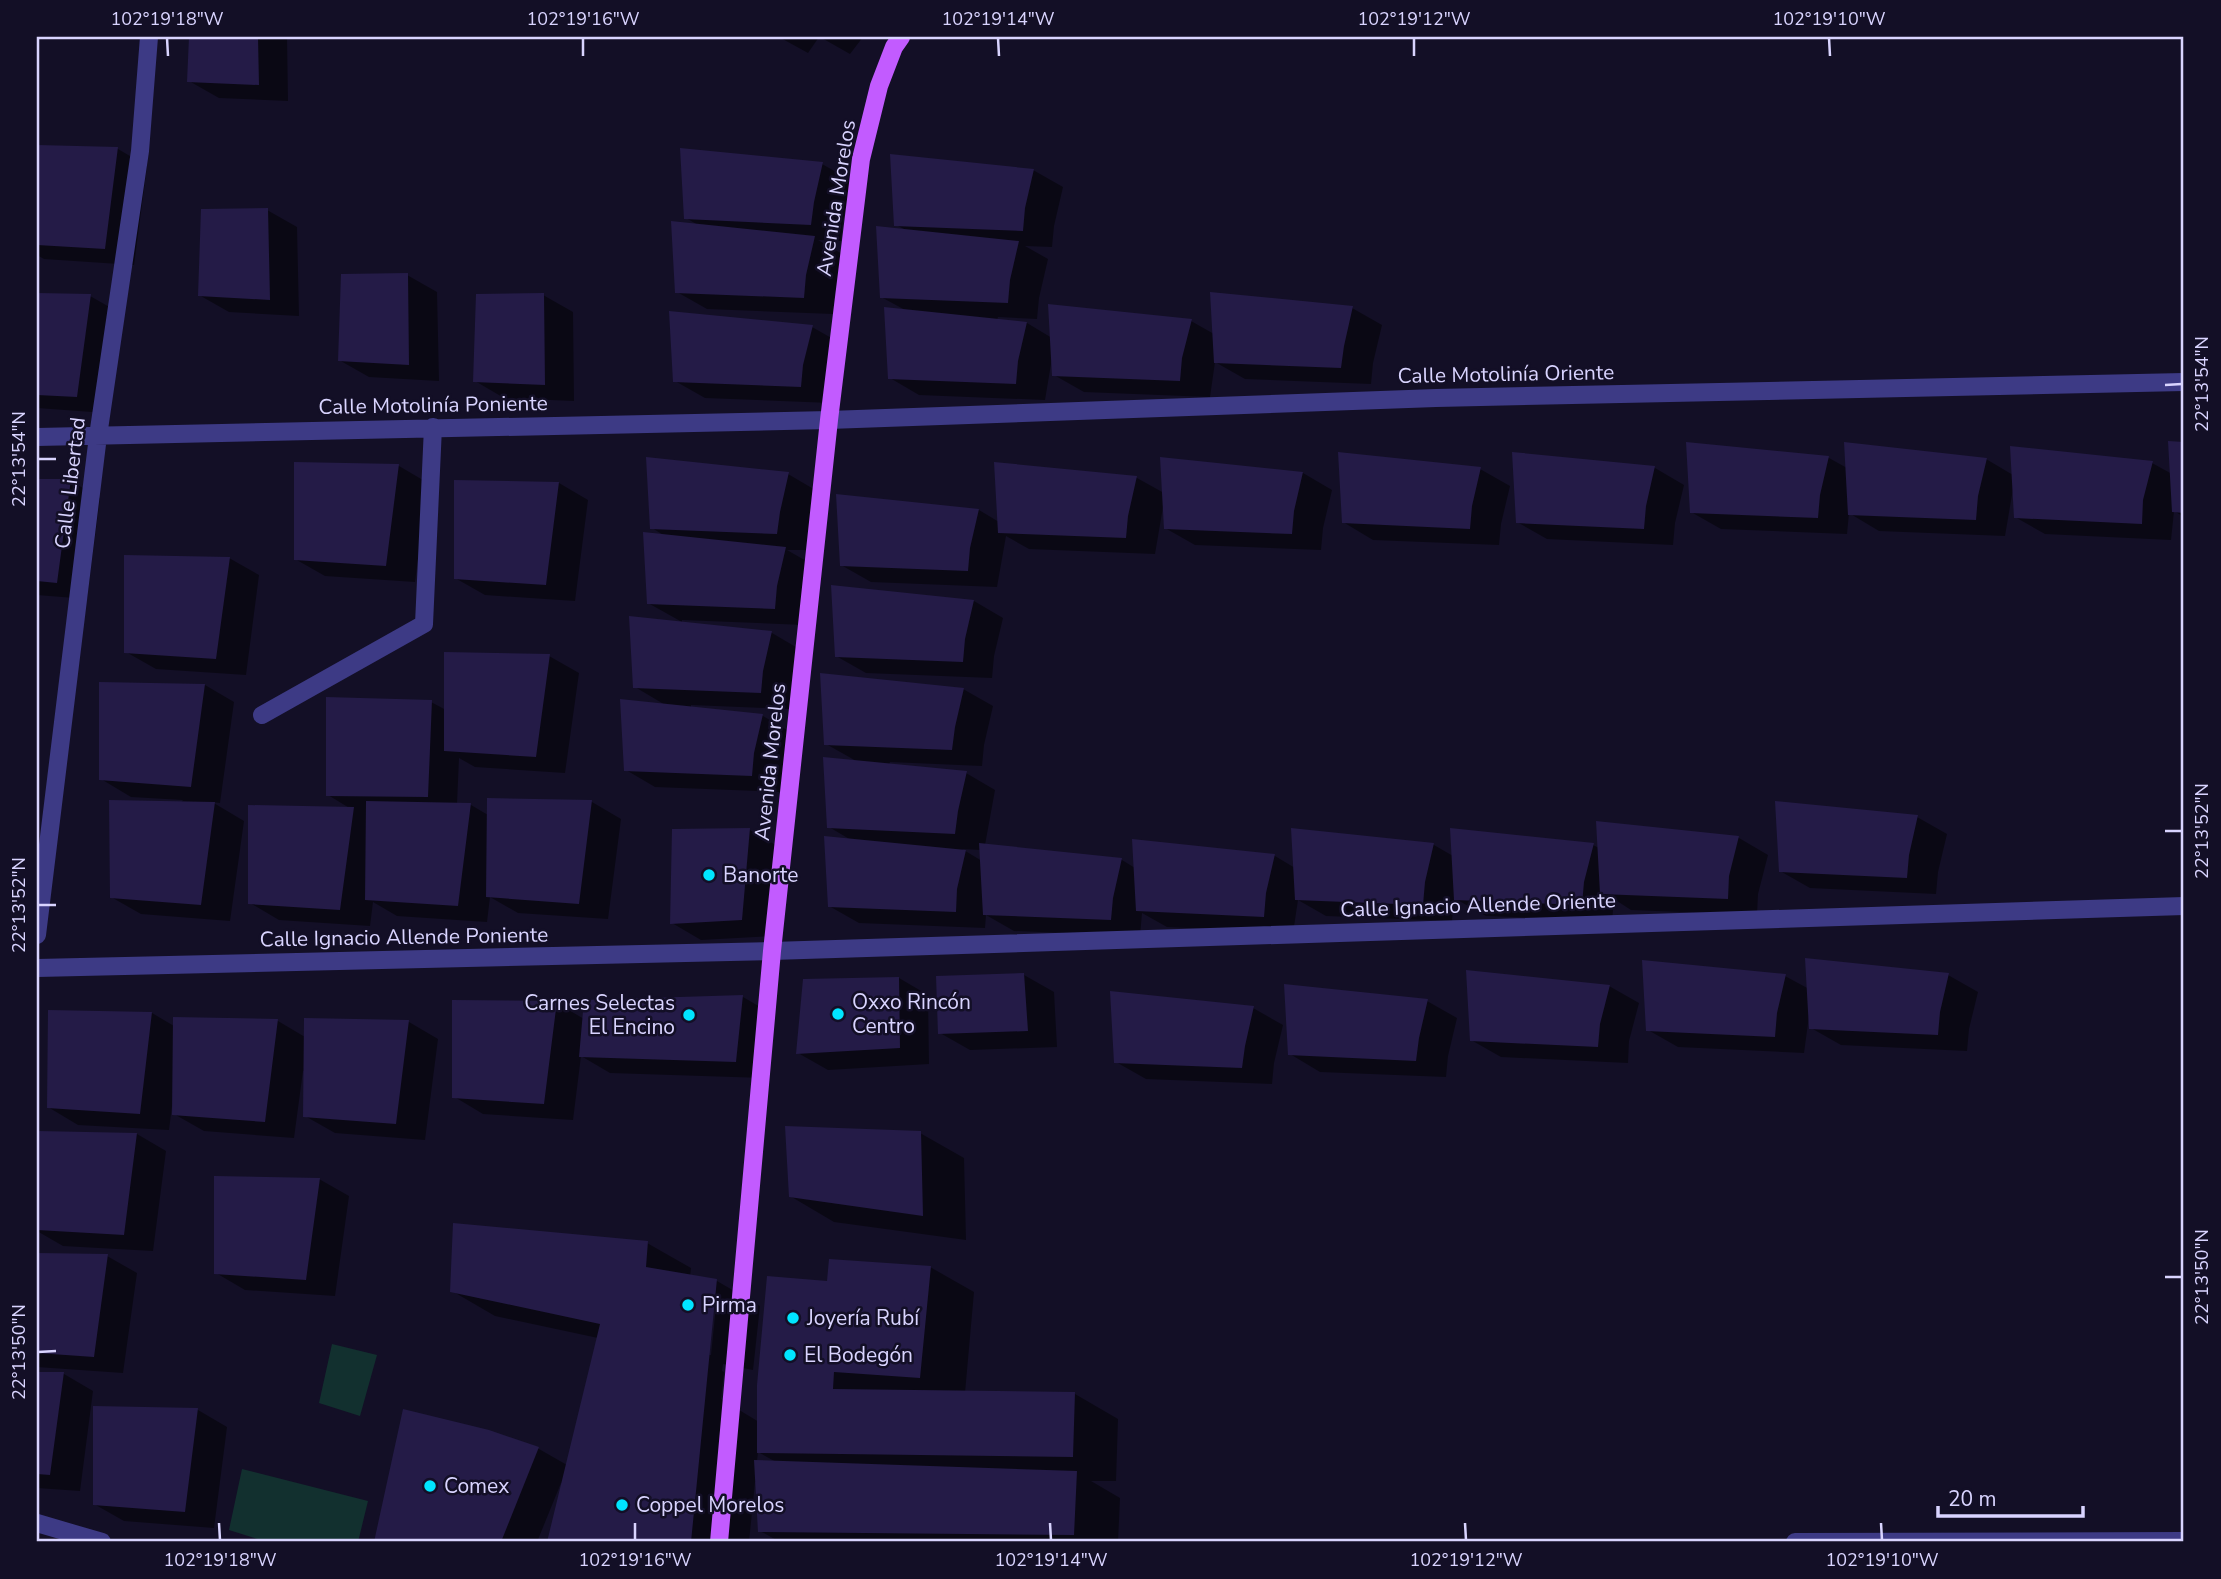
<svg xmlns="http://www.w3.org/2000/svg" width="2221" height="1579" font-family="'Nunito Sans',sans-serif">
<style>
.green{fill:#12302f}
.shadow{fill:#0007;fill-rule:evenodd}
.building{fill:#241b47}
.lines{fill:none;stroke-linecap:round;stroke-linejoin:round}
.street{stroke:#3d3a85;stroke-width:18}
.primary{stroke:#c25bff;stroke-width:18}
.ticks{fill:none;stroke:#d9d4ff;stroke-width:2.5}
.poi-dot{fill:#00e5ff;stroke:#130f26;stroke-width:2.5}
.labels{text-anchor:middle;stroke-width:5;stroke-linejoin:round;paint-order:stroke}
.street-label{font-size:21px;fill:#d9d4ff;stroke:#130f26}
.poi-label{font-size:21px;fill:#d9d4ff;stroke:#130f26;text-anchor:start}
.neatline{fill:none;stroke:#d9d4ff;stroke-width:2.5}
.ticks-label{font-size:18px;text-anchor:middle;fill:#d9d4ff}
</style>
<rect width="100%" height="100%" fill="#130f26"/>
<path class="green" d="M332 1344 377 1355 360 1416 319 1403Z
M242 1469 368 1501 358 1542H267L229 1530Z"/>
<path class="shadow" d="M190 37H287L288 101 219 98 189 81Z
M779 37H819L808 53Z
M820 37H863L850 54Z
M37 147 118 149 147 166 134 265 44 259 37 255Z
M822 164 852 181 843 220 841 241 818 240 844 255 835 293 833 314 707 309 677 292 698 225 686 218Z
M1033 170 1063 187 1054 226 1052 247 1025 246 1048 259 1039 298 1037 319 998 317 997 320 1027 323 1052 338 1191 321 1214 334 1352 308 1382 325 1373 363 1371 384 1245 379 1215 362 1210 397 1084 392 1054 375 1052 358 1045 400 919 395 890 378 907 311 881 297 908 231 896 225Z
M267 210 297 227 299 316 229 312 199 295Z
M407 275 437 292 439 381 369 377 339 360Z
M37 295 90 296 120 313 106 413 37 408Z
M543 295 573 312 574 401 504 398 475 381Z
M812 327 842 344 831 403 705 398 675 381Z
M2170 443 2184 444V517L2174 511 2171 540 2045 534 2015 517 2013 489 2005 536 1879 531 1849 513 1847 534 1721 529 1691 512 1829 458 1847 468 1986 459 2013 475 2012 448 2152 463 2172 474Z
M296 464 399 466 428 483 415 582 325 576 295 559Z
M996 464 1137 478 1164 493 1303 473 1332 490 1323 528 1321 550 1195 545 1165 528 1163 507 1155 554 1029 549 1006 536 997 587 871 582 841 565 979 510 999 522Z
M1655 468 1684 485 1675 523 1673 545 1547 539 1517 522Z
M1480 469 1510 486 1501 524 1499 545 1373 540 1343 522Z
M788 474 817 491 807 550H787L815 566 804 625 682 620V622L648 603 665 536 652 528Z
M37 481H71L100 498 87 599 37 595Z
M456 482 559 483 588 500 575 601 485 595 455 578Z
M229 558 259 575 246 675 156 669 126 652Z
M974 601 1003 618 994 656 992 678 866 673 836 656Z
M631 618 772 633 801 650 790 709 691 705V708L763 716 792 733 781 792 655 787 626 770 667 706 635 687Z
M549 656 579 673 565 773 475 767 459 758 457 804 471 805 488 815 592 802 621 819 608 919 518 913 490 897 487 922 397 916 373 902 370 926 279 920 250 903 351 809 328 795 431 702 446 710Z
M205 685 234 702 220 803 212 802 244 821 230 921 141 914 111 897 183 800 131 797 101 779Z
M963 689 993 706 984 745 982 766 890 762 889 765 966 773 995 790 985 845 1122 860 1135 868 1134 841 1275 856 1295 868 1293 830 1434 845 1453 856 1593 845 1599 848 1598 823 1739 838 1768 855 1758 894 1757 915 1631 910 1614 899 1612 921 1486 916 1454 898 1452 921 1326 916 1298 900 1293 933 1167 927 1142 913 1140 936 1014 931 986 915 985 928 859 923 829 906 851 840 829 827 858 762 826 744ZM962 849 981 850 982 861Z
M1917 817 1947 834 1938 872 1936 894 1810 888 1780 871Z
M750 830 779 847 771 936 701 940 672 923Z
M37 849 50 857 37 957Z
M1024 975 1054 992 1057 1047 970 1050 940 1033Z
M1948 975 1978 992 1969 1029 1967 1051 1841 1045 1811 1028 1809 1016 1804 1053 1678 1047 1648 1030 1785 976 1809 989Z
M899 978 928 995 929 1064 828 1070 798 1053Z
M1609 986 1639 1003 1629 1041 1628 1063 1501 1057 1471 1040Z
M743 997 772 1014 765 1078 610 1073 581 1056 573 1120 483 1114 453 1096 454 1001 557 1003 584 1019 586 1001Z
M1427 1001 1457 1018 1448 1056 1446 1077 1320 1072 1290 1054Z
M1253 1008 1283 1025 1274 1063 1272 1084 1146 1079 1116 1062Z
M49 1011 152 1013 174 1026 175 1019 278 1021 305 1037 409 1022 438 1039 425 1140 335 1133 305 1116V1071H303L294 1138 204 1131 174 1114V1106H172L169 1130 78 1125 48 1107Z
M37 1133 137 1134 166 1151 153 1251 63 1246 37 1231Z
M920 1133 964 1158 966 1240 834 1222 790 1196Z
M319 1179 349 1196 335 1296 245 1290 216 1273Z
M647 1243 691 1268 690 1277 717 1281 760 1306 753 1370 723 1364 722 1371 724 1372 721 1399 759 1422 829 1283 930 1267 974 1292 965 1393 1075 1394 1118 1419 1116 1481H1091L1120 1498 1118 1542H780L760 1531 757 1482H755L749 1542H549L563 1484 561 1483 537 1542H376L404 1411 489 1432 539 1449 567 1465 598 1338 495 1316 452 1291ZM714 1296H717L711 1355H707ZM758 1452 776 1462 757 1461Z
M37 1255 107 1256 137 1273 123 1373 37 1367Z
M37 1373 64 1374 93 1391 80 1491 37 1488Z
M95 1408 198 1410 227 1427 214 1528 124 1521 94 1504Z"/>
<path class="building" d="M189 37H258L259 85 187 82Z
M37 145 118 147 105 249 37 245Z
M680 148 823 162 814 202 811 225 684 219Z
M890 154 1034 169 1025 208 1023 231 894 226Z
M268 208 270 300 198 296 201 209Z
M671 221 815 236 806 275 804 298 675 293Z
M876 226 1019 241 1010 280 1008 303 880 298Z
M408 273 409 365 338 361 341 274Z
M1210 292 1353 306 1344 346 1341 368 1214 363Z
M37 293 91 294 77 397 37 395Z
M544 293 545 385 473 382 476 294Z
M1048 304 1192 319 1182 358 1180 381 1052 376Z
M884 307 1027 322 1018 361 1016 384 888 379Z
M669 311 813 325 803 365 801 387 673 382Z
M2168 441 2184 442V513L2172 512Z
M1686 442 1829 456 1820 495 1818 518 1690 513Z
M1844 442 1987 458 1978 496 1976 520 1848 515Z
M2010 446 2153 461 2143 500 2142 524 2014 518Z
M1338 452 1481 467 1472 506 1470 529 1342 523Z
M1512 452 1655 466 1646 506 1644 529 1516 523Z
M646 457 789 472 780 512 777 534 650 529Z
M1160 457 1303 472 1294 511 1292 534 1164 529Z
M294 462 399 464 386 566 294 560Z
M994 462 1137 476 1128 516 1126 538 998 533Z
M37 479H71L57 583 37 581Z
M454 480 559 482 546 585 454 579Z
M836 494 979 509 970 548 968 571 840 566Z
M643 532 786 547 777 586 775 609 647 604Z
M124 555 230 557 216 659 124 653Z
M831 585 974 600 965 639 963 662 835 657Z
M629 616 772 631 763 671 761 693 633 688Z
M444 652 550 654 536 757 444 751Z
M820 673 964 688 955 727 952 750 824 745Z
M99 682 205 684 191 787 99 780Z
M326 697 432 700 428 797 326 796Z
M620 699 763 714 754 753 752 776 624 771Z
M823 757 967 771 958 811 955 834 827 828Z
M487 798 592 800 579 904 486 897Z
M109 800 215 802 201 905 110 898Z
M366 801 471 803 458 906 365 900Z
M1775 801 1918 815 1909 855 1907 878 1779 872Z
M248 805 354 807 340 910 248 904Z
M1596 821 1739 836 1729 876 1728 899 1600 894Z
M750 828 742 920 670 924 672 829Z
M1291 828 1434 843 1425 882 1423 905 1295 900Z
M1450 828 1594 843 1584 882 1582 905 1454 900Z
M824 836 966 850 957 889 956 912 828 907Z
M1132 839 1275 854 1266 893 1264 917 1136 911Z
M979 843 1122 858 1113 898 1111 920 983 915Z
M1805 958 1949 973 1940 1012 1938 1035 1809 1029Z
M1642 960 1786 974 1777 1013 1775 1037 1646 1031Z
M1466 970 1610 985 1600 1024 1598 1047 1470 1041Z
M1024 973 1028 1031 938 1034 936 976Z
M899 977 900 1048 796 1054 803 979Z
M1284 984 1428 999 1419 1038 1416 1061 1288 1055Z
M1110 991 1254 1006 1245 1046 1242 1068 1114 1063Z
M743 995 736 1062 579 1057 584 1000Z
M452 1000 557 1001 544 1104 452 1098Z
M48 1010 152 1012 140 1114 47 1108Z
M173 1017 278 1019 265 1122 172 1115Z
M304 1018 409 1020 396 1124 303 1117Z
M785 1126 921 1131 923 1216 789 1197Z
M37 1131 137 1133 124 1235 37 1230Z
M214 1176 320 1178 306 1280 214 1274Z
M453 1223 648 1241 646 1267 717 1279 691 1542H547L600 1324 450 1292Z
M37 1253 108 1254 94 1357 37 1353Z
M829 1259 931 1266 920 1378 834 1372 833 1389 1075 1392 1073 1457 757 1453V1385L767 1276 827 1281Z
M37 1372H64L50 1475 37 1474Z
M93 1406 198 1408 185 1512 93 1505Z
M403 1409 489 1430 539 1447 501 1542H374Z
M754 1460 1077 1471 1074 1535 758 1532Z"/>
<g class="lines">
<path class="street" d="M37 437 829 420 1436 398 2184 382
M262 715 424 624 433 427
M37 935 98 436 140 151 149 37
M37 968 772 951 2184 906
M37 1523 102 1542
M1795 1542 2184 1541"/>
<path class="primary" d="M719 1542 772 951 829 420 861 159 879 86 894 47 901 37"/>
</g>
<path class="ticks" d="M167 38 168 56M583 38V56M998 38 999 56M1414 38V56M1829 38 1830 56M2165 385 2182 384M38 459H56M2165 831H2182M38 905H56M2165 1277H2182M38 1352 56 1351M219 1523 220 1540M635 1523V1540M1050 1523 1051 1540M1465 1523 1466 1540M1881 1523 1882 1540"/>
<g class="poi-dot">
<circle cx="709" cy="875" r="7"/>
<circle cx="838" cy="1014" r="7"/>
<circle cx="689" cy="1015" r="7"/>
<circle cx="688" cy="1305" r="7"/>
<circle cx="793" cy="1318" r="7"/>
<circle cx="790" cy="1355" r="7"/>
<circle cx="430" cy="1486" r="7"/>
<circle cx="622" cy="1505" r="7"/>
</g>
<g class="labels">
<g class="street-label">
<text transform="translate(836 198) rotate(-81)" y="7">Avenida Morelos</text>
<text transform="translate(1506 374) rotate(-1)" y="7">Calle Motolinía Oriente</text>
<text transform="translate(433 405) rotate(-1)" y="7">Calle Motolinía Poniente</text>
<text transform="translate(70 483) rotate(-83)" y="7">Calle Libertad</text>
<text transform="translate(770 762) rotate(-84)" y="7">Avenida Morelos</text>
<text transform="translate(1478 905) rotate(-2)" y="7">Calle Ignacio Allende Oriente</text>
<text transform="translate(404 937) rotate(-1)" y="7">Calle Ignacio Allende Poniente</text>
</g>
<g class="poi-label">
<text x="723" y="882">Banorte</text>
<text x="852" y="1009">Oxxo Rincón<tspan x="852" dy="24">Centro</tspan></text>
<text x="675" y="1010" text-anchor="end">Carnes Selectas<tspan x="675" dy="24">El Encino</tspan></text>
<text x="702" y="1312">Pirma</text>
<text x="807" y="1325">Joyería Rubí</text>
<text x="804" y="1362">El Bodegón</text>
<text x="444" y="1493">Comex</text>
<text x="636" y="1512">Coppel Morelos</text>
</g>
</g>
<rect width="2221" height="1579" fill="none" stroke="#130f26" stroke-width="77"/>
<path d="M1938 1506v10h145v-10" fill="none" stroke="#d9d4ff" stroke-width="3.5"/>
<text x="1948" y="1506" font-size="21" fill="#d9d4ff" stroke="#130f26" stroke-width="5" paint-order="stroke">20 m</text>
<rect x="38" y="38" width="2144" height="1502" class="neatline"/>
<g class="ticks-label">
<text x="167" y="25">102°19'18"W</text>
<text x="583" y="25">102°19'16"W</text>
<text x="998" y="25">102°19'14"W</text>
<text x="1414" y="25">102°19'12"W</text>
<text x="1829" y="25">102°19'10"W</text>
<text transform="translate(2202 384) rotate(-90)" y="6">22°13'54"N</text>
<text transform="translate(19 459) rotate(-90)" y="6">22°13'54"N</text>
<text transform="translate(2202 831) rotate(-90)" y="6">22°13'52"N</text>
<text transform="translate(19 905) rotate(-90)" y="6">22°13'52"N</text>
<text transform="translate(2202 1277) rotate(-90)" y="6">22°13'50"N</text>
<text transform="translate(19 1352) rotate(-90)" y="6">22°13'50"N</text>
<text x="220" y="1566">102°19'18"W</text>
<text x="635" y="1566">102°19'16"W</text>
<text x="1051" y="1566">102°19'14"W</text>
<text x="1466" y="1566">102°19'12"W</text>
<text x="1882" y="1566">102°19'10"W</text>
</g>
</svg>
